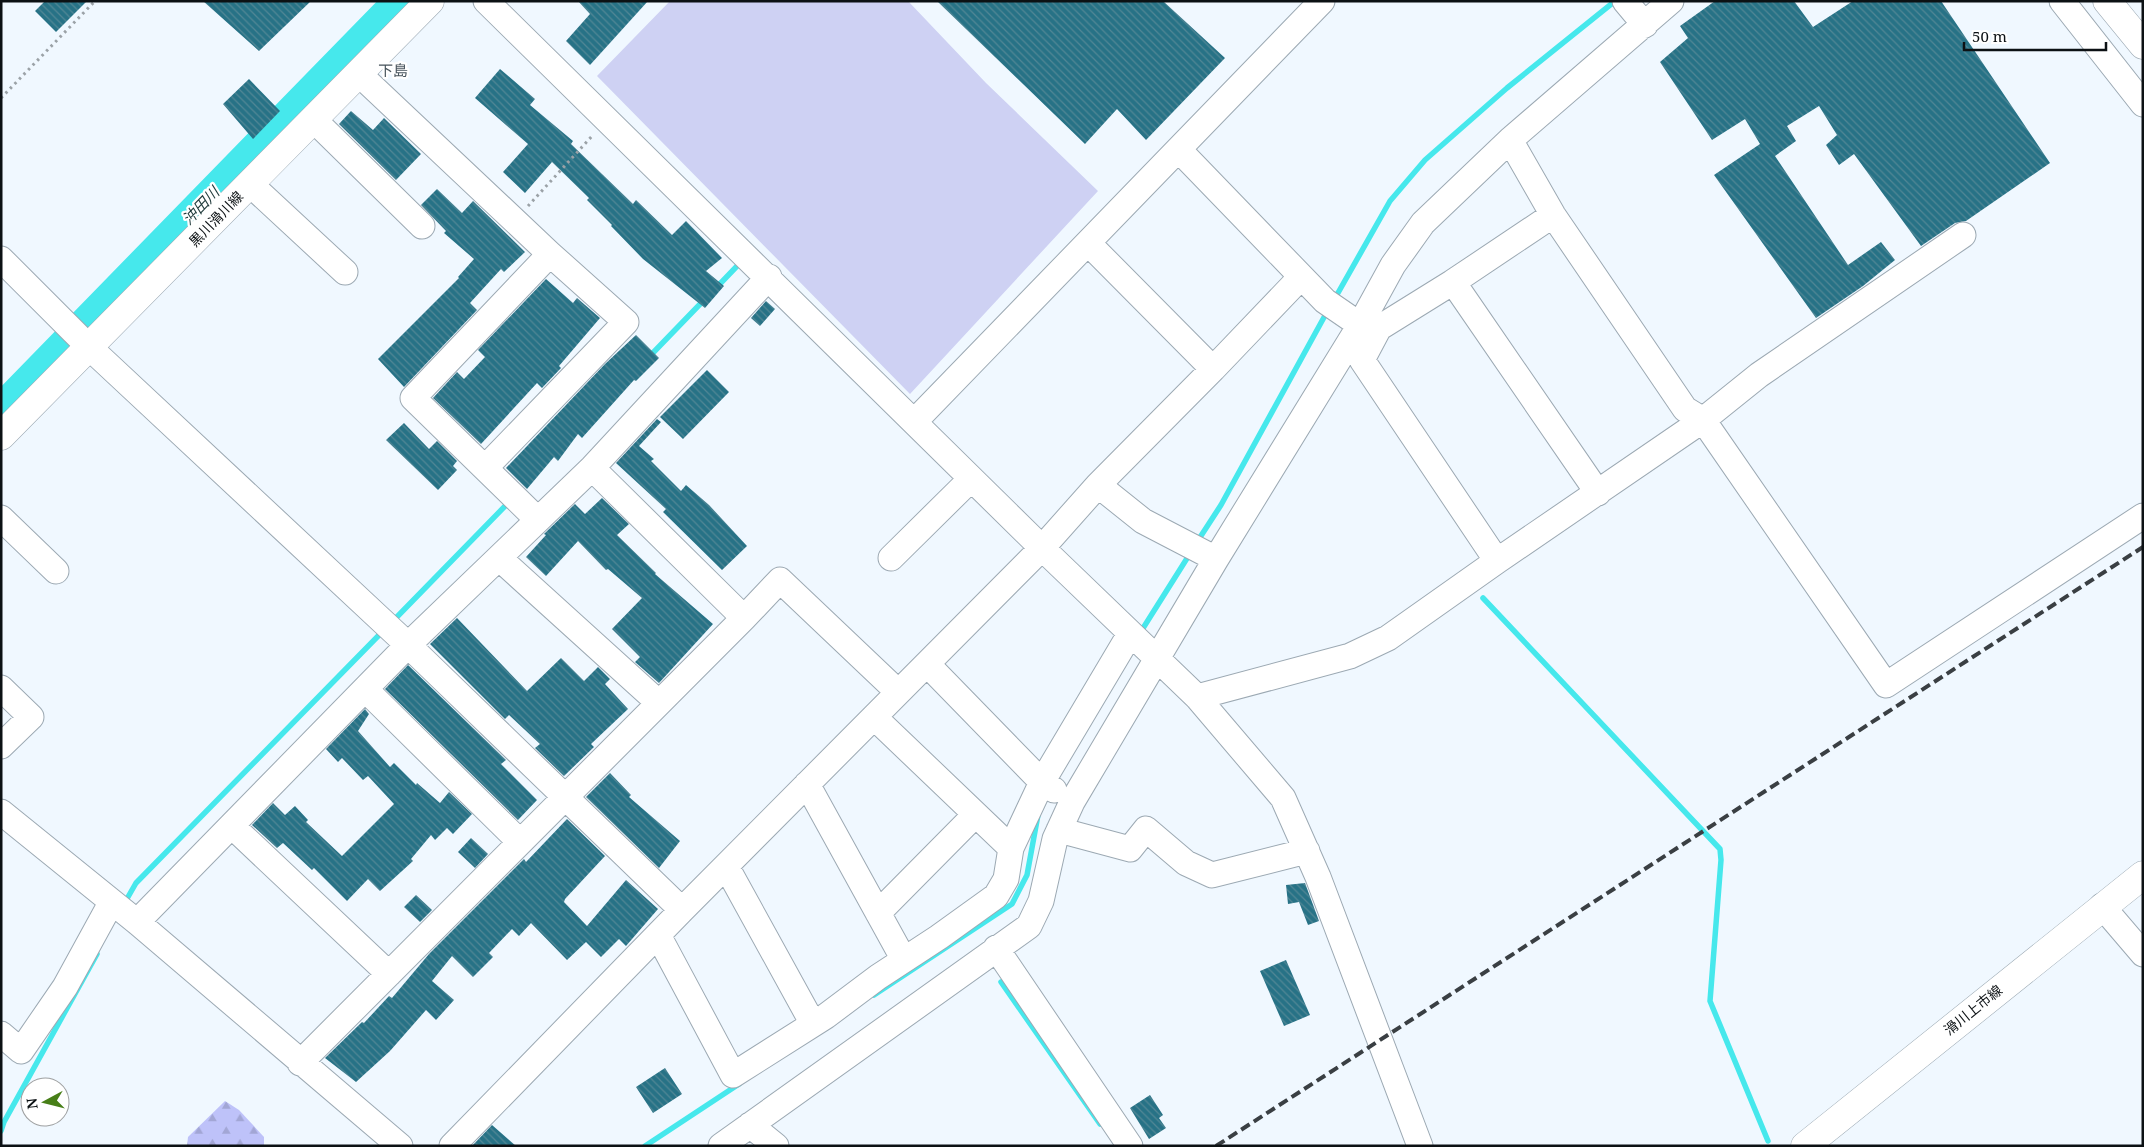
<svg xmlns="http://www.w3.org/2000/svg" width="2144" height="1147" font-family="'Noto Serif','Noto Sans JP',serif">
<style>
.forest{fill:url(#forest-firs)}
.pitch{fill:#ced1f3}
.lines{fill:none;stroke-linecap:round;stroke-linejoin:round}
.stream{stroke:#46e8ec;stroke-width:5.5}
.river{stroke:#46e8ec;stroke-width:34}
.building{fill:url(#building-back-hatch)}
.minor-casing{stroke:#9ca9b3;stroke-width:27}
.major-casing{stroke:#9ca9b3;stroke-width:29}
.path{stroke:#9ba2a7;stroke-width:3;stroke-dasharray:2.5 4;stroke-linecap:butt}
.minor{stroke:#fff;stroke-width:25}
.major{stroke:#fff;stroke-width:28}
.rail{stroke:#3a3f43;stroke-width:4;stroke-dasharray:10 5;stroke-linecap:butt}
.labels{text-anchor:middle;stroke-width:4.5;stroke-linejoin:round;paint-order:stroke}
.street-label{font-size:14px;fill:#0c1114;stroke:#fff}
.neighbourhood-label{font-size:15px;fill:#48545c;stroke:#fff}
.water-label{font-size:15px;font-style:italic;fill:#1f393a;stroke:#fff}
</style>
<defs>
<pattern id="forest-firs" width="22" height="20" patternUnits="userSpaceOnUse" patternTransform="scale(1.25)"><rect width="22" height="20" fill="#bec2f9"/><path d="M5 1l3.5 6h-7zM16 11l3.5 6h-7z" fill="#a2a6d5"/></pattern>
<pattern id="building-back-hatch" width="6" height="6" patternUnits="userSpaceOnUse" patternTransform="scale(1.25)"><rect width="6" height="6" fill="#277286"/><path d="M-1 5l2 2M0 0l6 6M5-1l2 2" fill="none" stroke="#528795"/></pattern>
</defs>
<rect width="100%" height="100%" fill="#f0f8ff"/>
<path class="forest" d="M225 1101 239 1110 264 1137V1146H187L188 1137Z"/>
<path class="pitch" d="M670 1H908L986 83 1098 191 910 394 597 76Z"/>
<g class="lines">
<path class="stream" d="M716 288 739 264
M1334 300 1390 201 1425 160 1507 88 1615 1
M648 358 704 300
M1197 542 1221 505 1328 310
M1483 598 1720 849 1721 860 1710 1001 1768 1141
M392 622 510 501
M1140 633 1191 552
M124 904 136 883 384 630
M1001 982 1100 1124
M874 995 1012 904 1027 875 1038 815
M1 1131 4 1122 97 954
M645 1146 739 1084"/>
<path class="river" d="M1 411 401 1"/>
</g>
<path class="building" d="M45 1H87L56 32 35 11Z
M203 1H311L259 51Z
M578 1H648L590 65 566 41 590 14Z
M937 1H1163L1225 58 1146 140 1117 109 1085 144Z
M1715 1H1794L1813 27 1853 1H1941L2050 163 1966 221 1955 223 1921 246 1854 154 1839 165 1826 145 1837 135 1819 106 1787 126 1796 141 1775 156 1848 265 1881 242 1895 260 1863 286 1816 318 1714 175 1760 144 1745 119 1712 140 1660 62 1688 38 1680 26Z
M500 69 535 99 530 105 573 141 571 144 633 204 636 200 672 235 686 221 722 258 706 271 724 286 705 308 643 259 611 226 612 225 587 200 589 198 552 162 525 193 503 172 528 144 475 98Z
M249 79 280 111 253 139 223 104Z
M351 111 373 130 384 118 421 154 396 180 339 124Z
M437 189 462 213 473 201 525 252 504 272 501 269 470 303 477 310 404 387 378 359 459 278 458 277 474 259 444 233 446 231 421 205Z
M546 279 573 303 577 298 600 318 559 366 561 368 542 388 537 383 481 444 433 398 457 372 464 379 485 357 478 350Z
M766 301 775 309 760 326 751 318Z
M636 335 659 358 636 381 634 380 582 438 578 434 558 461 554 457 527 489 506 468 605 364Z
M707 370 729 392 683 439 660 417Z
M657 419 661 422 639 446 654 459 651 461 681 491 686 485 709 505 747 546 722 570 663 512 666 509 616 463Z
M404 423 429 449 437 441 457 461 453 466 457 470 438 490 386 440Z
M602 498 629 524 617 535 656 573 655 574 713 624 659 683 635 662 640 657 612 629 642 598 608 569 606 570 578 541 546 576 526 557 546 535 544 534 575 504 585 514Z
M457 618 527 691 561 658 584 681 598 667 610 679 605 684 628 709 591 744 594 747 564 776 535 748 540 744 509 715 505 719 430 644Z
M408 665 506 760 501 764 537 800 518 820 385 689Z
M365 709 369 714 358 731 390 767 394 763 416 785 417 783 440 803 449 792 472 814 453 834 447 828 435 840 431 835 411 859 413 861 380 891 368 879 347 901 314 868 312 870 283 843 277 848 252 825 273 803 285 815 295 806 308 820 306 822 342 856 394 804 368 776 363 780 342 758 338 762 326 749Z
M610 773 631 795 629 797 680 841 659 868 586 797Z
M567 819 605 856 565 899 564 902 587 926 626 880 658 909 626 946 619 939 601 957 586 942 567 960 531 923 519 936 512 929 489 953 493 957 473 977 452 956 432 981 454 1000 436 1020 426 1010 390 1051 356 1082 325 1058 362 1022 364 1023 389 996 392 998 429 954 524 859 526 862Z
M471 838 488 854 475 868 458 852Z
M1305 883 1319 921 1308 925 1299 902 1288 904 1286 885Z
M416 895 432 910 420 922 404 907Z
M1286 960 1310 1015 1284 1026 1260 971Z
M665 1068 682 1094 653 1113 636 1087Z
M1150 1095 1163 1115 1159 1118 1166 1128 1149 1139 1130 1108Z
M492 1125 516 1146H472Z"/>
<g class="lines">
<defs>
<path id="minor" d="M486 1 1042 548 1197 697 1283 798 1318 877 1420 1146
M1625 1 1645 25
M2062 1 2143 104
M359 74 550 254 413 398 538 520
M314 120 422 226
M1510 140 1553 215 1685 409 1703 420 1886 685 2143 516
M1179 150 1325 301 1360 325
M250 184 345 272
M1088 243 1213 369 1301 277
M1 259 90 348 408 645 682 910
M1453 282 1553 215
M1213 369 1098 485 1143 521 1216 559
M914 422 1322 1
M485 468 626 322 550 254
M1 518 56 571
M499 558 659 703
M891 558 971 479
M1497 561 1362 360 1379 328 1453 282 1598 493
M744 618 780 580 898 692
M927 664 1042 782 1054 790
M1 688 31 717 1 746
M365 689 520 842
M1197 697 1350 656 1388 638 1497 561 1703 420 1759 375 1963 235
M807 784 904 960
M1 812 137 922 400 1146
M232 826 389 974
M1059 830 1130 849 1146 829 1186 863 1212 875 1307 851
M1011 848 1042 782 1130 634
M726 866 813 1024
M2102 906 2143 954
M878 913 975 815
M137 922 408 645 592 468 769 277
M658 935 733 1075 826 1016 878 977 939 937 996 896 1006 879 1011 848 874 717
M996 948 1130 1146
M1 1034 21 1051 65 987 111 903
M300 1063 744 618 592 468
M750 1125 776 1146
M452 1146 682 910 1042 548 1098 485
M721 1146 1029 926 1041 901 1055 839 1072 802 1216 559 1360 325 1393 265 1423 223 1510 140 1671 1"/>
<path id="major" d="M2107 1 2143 45
M1 436 430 1
M1805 1146 2143 875"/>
</defs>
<use href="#minor" class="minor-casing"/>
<use href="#major" class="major-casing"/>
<path class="path" d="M1 98 95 1
M528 206 593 135"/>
<use href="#minor" class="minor"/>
<use href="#major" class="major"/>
<path class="rail" d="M1216 1146 2143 547"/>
</g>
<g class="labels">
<g class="street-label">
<text transform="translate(216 219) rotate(-46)" y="5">黒川滑川線</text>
<text transform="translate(1973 1010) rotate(-39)" y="5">滑川上市線</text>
</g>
<g class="neighbourhood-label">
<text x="393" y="76">下島</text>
</g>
<g class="water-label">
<text transform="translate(201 206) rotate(-46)" y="5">沖田川</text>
</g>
</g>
<rect width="2144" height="1147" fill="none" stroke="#0c1114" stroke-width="5"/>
<g transform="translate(45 1102) rotate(263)"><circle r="24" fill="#ffffff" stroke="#9ea0a1"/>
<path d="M0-4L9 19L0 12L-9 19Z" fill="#477f18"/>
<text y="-8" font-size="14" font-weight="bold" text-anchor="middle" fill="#0c1114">N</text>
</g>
<path d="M1964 42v8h142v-8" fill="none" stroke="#0c1114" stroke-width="2.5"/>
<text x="1972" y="42" font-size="15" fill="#0c1114" stroke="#ffffff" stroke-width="4" paint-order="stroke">50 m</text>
</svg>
